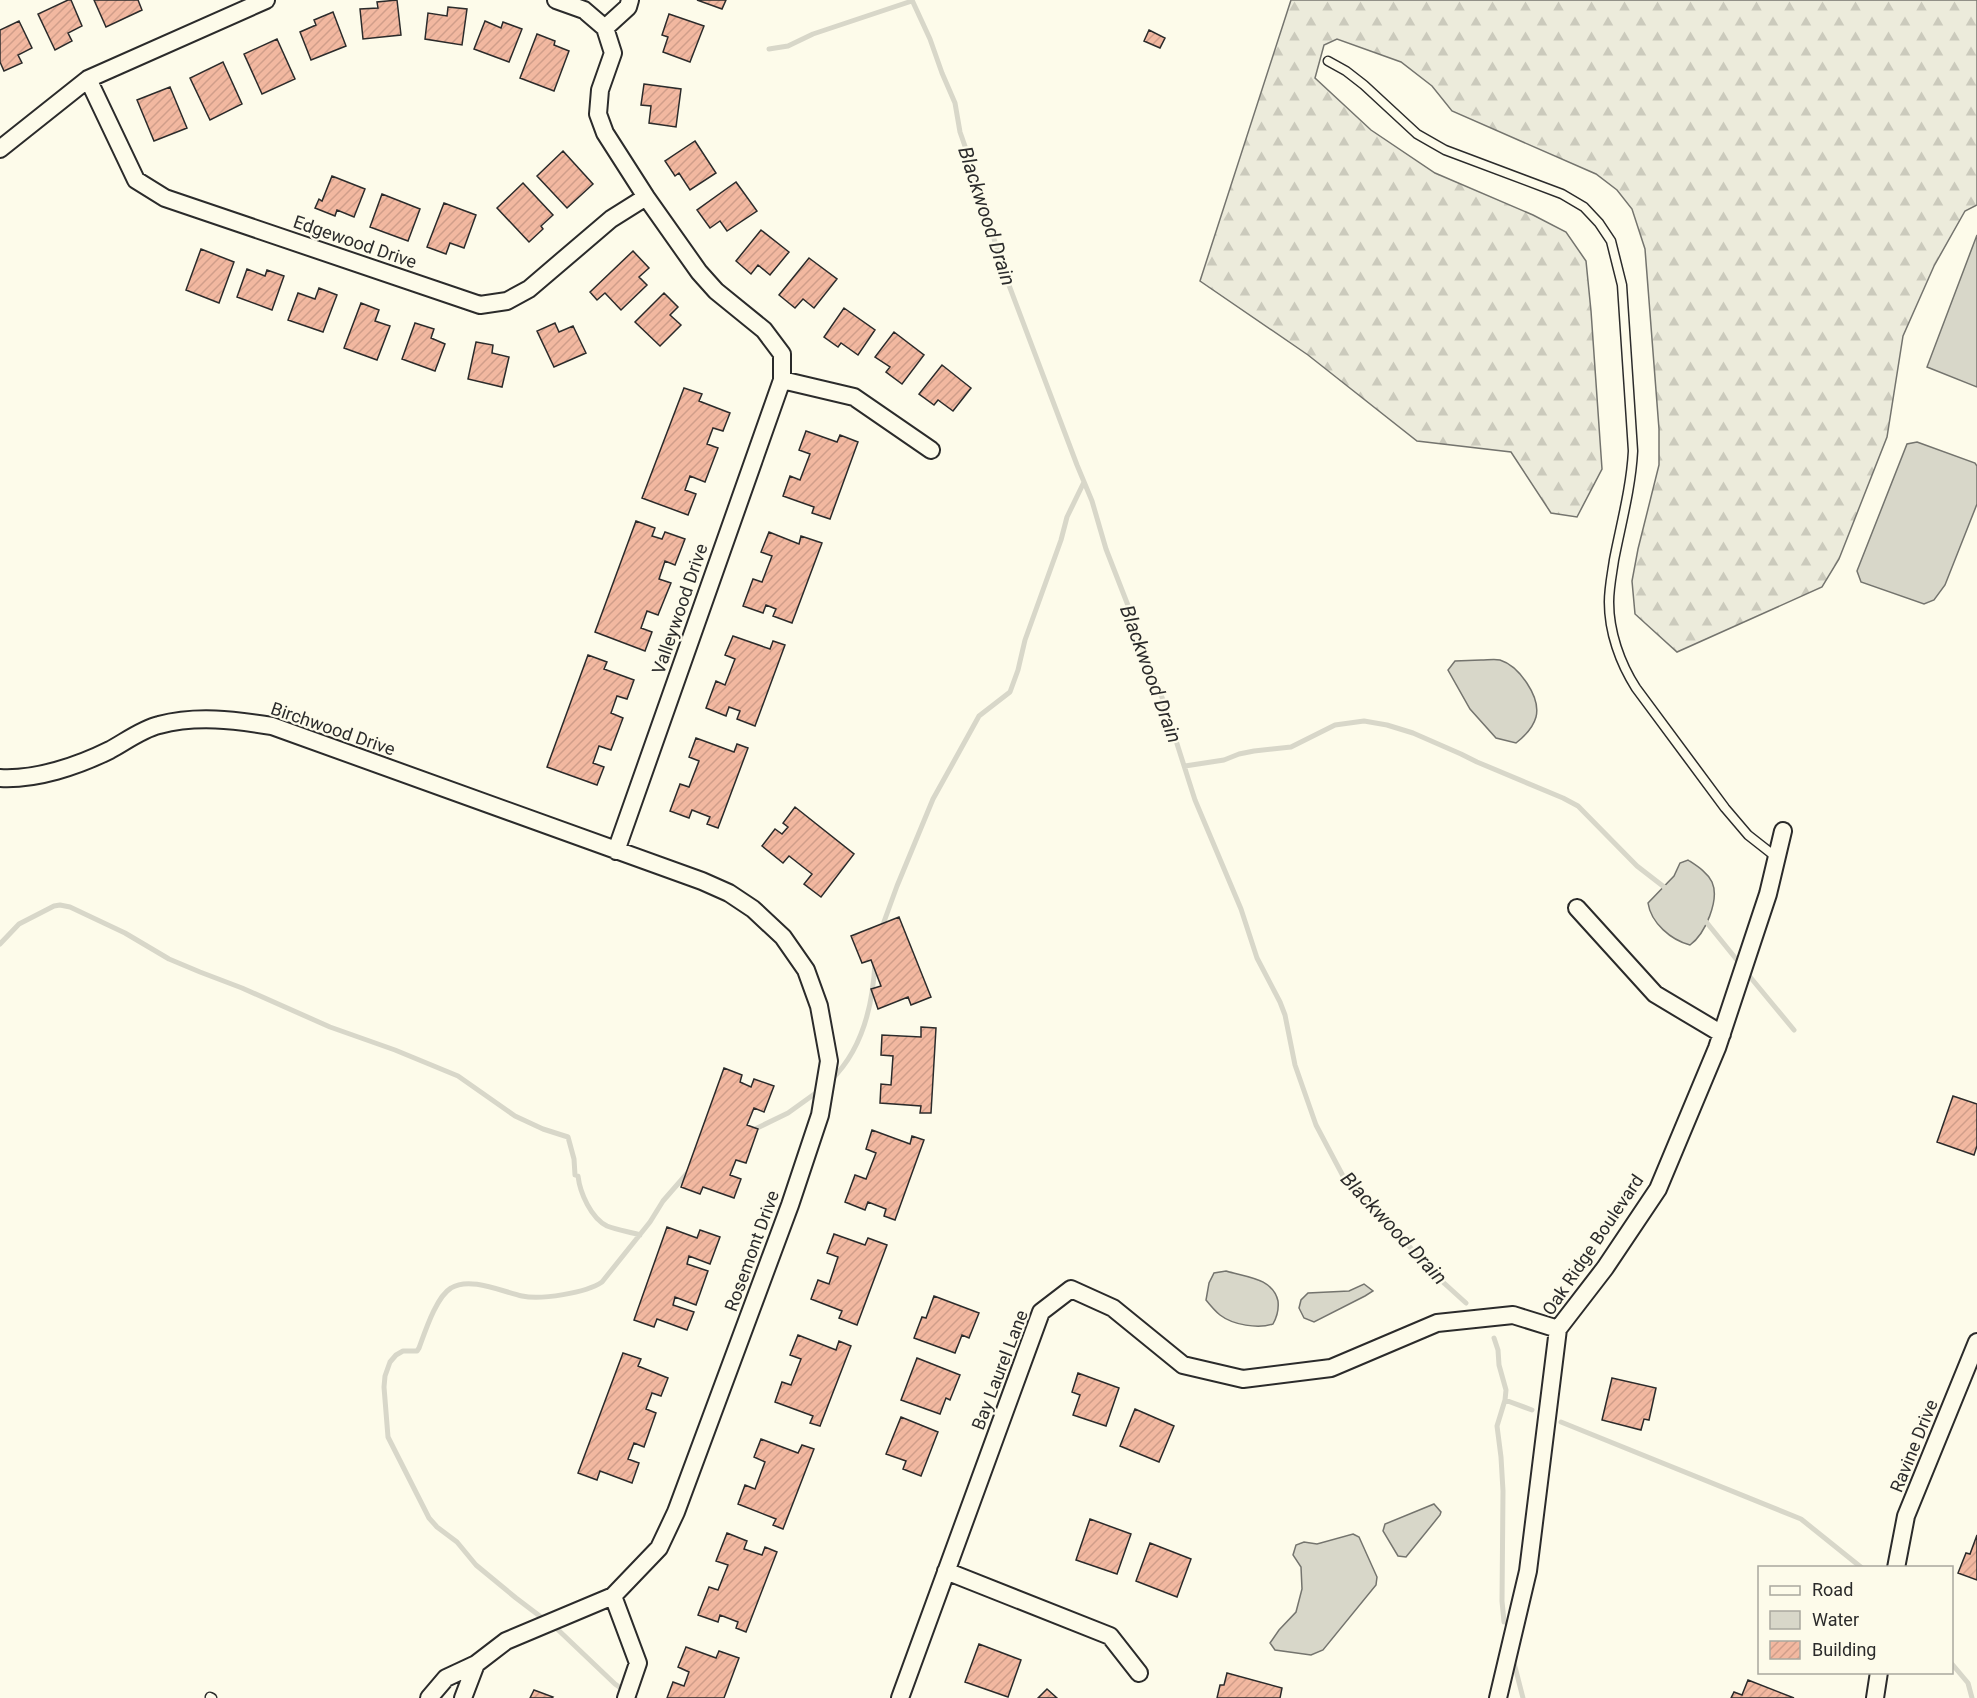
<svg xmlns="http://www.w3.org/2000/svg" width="1977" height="1698" font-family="Roboto,sans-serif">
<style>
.forest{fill:url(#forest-firs);stroke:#74746e;stroke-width:1.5}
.water{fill:#d8d7c9;stroke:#74746e;stroke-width:1.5}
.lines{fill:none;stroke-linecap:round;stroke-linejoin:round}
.stream{stroke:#d8d7c9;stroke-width:5}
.building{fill:url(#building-hatch);stroke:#2b2b2b;stroke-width:1.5}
.lane-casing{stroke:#2b2b2b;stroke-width:11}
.street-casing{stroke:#2b2b2b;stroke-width:20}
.lane{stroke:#fdfbea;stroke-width:8}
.street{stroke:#fdfbea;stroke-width:16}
.labels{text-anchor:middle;stroke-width:4.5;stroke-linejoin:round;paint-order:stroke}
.street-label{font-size:18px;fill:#2b2b2b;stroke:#fdfbea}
.water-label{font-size:20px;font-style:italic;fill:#2b2b2b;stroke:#fdfbea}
</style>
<defs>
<pattern id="forest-firs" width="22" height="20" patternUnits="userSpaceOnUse" patternTransform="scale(1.5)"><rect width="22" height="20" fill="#ecebdb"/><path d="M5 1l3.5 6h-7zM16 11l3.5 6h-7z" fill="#cbcabc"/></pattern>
<pattern id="building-hatch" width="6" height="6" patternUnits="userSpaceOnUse" patternTransform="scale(1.5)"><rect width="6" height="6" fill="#f2b8a0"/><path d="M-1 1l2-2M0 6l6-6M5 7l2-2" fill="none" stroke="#d09e8a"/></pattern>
</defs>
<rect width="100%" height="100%" fill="#fdfbea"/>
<path class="forest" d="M1291 0H1977V205L1965 211 1934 266 1903 336 1887 437 1839 559 1822 587 1677 652 1635 614 1632 581 1638 549 1659 465V429L1645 249 1632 209 1617 190 1596 174 1452 111 1432 86 1401 62 1337 39 1324 45 1315 78 1371 130 1435 173 1533 215 1566 232 1586 261 1591 311 1602 469 1577 517 1551 513 1511 452 1417 441 1308 355 1200 281Z"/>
<path class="water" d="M1977 235V387L1927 367Z
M1917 442 1975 463 1977 466V504L1945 585 1934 600 1924 604 1861 582 1857 571 1907 444Z
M1481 660C1487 660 1495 659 1500 660 1519 666 1541 697 1536 717 1533 728 1525 736 1516 743L1496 738 1470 709 1448 670 1455 661Z
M1688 860C1697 866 1707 872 1712 882 1720 900 1705 934 1690 945 1671 940 1651 923 1648 903L1674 876 1680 863Z
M1226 1271C1246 1277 1273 1278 1278 1301 1279 1310 1277 1317 1273 1324 1258 1329 1233 1325 1220 1315 1215 1311 1210 1305 1206 1300L1209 1283 1214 1273Z
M1364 1284 1373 1291 1365 1296 1314 1322 1304 1318 1299 1308 1301 1300 1308 1293 1349 1291Z
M1434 1504 1441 1512 1440 1515 1406 1557 1398 1556 1383 1531 1385 1524Z
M1353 1534 1359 1537 1377 1577 1376 1585 1323 1650 1311 1655 1275 1650 1270 1643 1279 1630 1296 1612 1302 1589 1301 1567 1293 1555 1296 1545 1304 1542 1317 1544Z"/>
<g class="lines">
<path class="stream" d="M912 0 930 39 942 73 955 103 960 132 973 169 1004 272 1077 465 1092 501 1106 549 1129 608 1141 645 1163 700 1195 800 1241 909 1257 958 1280 1002 1285 1015 1295 1065 1316 1125 1343 1176 1390 1225 1434 1274 1466 1303
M769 49 788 46 813 34 912 1
M1185 766 1224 760 1239 754 1254 751 1291 747 1335 725 1364 721 1387 725 1413 733 1461 754 1477 762 1563 798 1578 806 1637 866 1668 890
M1703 918 1741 965
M881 930 897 886 933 799 953 763 979 716 1010 692 1018 670 1025 640 1061 540 1067 517 1084 482
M0 944 19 924 54 906 60 905 70 907 125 933 169 959 200 972 242 988 330 1027 395 1050 458 1076 515 1116 543 1129 568 1137 574 1159 575 1175 578 1176C580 1193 591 1218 607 1226 617 1230 630 1232 640 1235
M1746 972 1794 1030
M831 1080C863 1049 873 1005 875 962
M751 1131 788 1113 820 1090
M1494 1338 1498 1350 1499 1365 1506 1390 1505 1400 1497 1426 1501 1457 1503 1491 1502 1601 1504 1622
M1505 1400 1532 1410
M1561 1422 1801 1519 1862 1568
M545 1620 516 1598 476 1565 457 1542 437 1527 429 1518 388 1437 384 1387 385 1376 390 1362 396 1355 403 1351H417L419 1348C425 1332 436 1297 451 1288 470 1276 503 1292 522 1296 541 1300 586 1293 602 1282L650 1222 663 1201 690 1170
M553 1625 615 1684 635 1698
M1513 1659 1523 1698
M1952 1664 1968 1683 1972 1698"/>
</g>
<path class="building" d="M68 0H71L82 26 68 33 72 41 55 50 38 14Z
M94 0H138L142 10 106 27Z
M397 0 401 35 363 39 360 9 378 8 377 2Z
M697 0H726L722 9Z
M448 7 467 9 462 45 425 39 428 13 447 16Z
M333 12 346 46 311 60 300 32 316 25 314 20Z
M669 14 704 26 690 62 663 52 668 37 662 35Z
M19 21 32 48 18 55 22 63 4 71 0 62V30Z
M485 21 501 28 503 22 522 29 509 62 474 49Z
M1149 30 1165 38 1160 48 1144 41Z
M537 34 555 41 554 45 569 51 554 91 520 78Z
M277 39 295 79 262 94 244 54Z
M223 62 242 104 210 120 190 78Z
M644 84 681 89 676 127 649 123 651 106 641 105Z
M170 87 187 128 154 141 137 100Z
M695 141 716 173 690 190 679 173 675 176 665 161Z
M563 151 593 184 567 208 537 176Z
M332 176 365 189 354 217 337 210 335 216 315 208 319 199 322 201Z
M736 182 757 211 727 231 720 221 710 228 697 210Z
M523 183 553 215 541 226 543 229 529 242 497 208Z
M382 194 420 209 408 241 370 227Z
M444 203 476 215 464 248 450 243 446 254 427 247Z
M761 230 789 252 770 275 758 265 751 274 736 261Z
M201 249 234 262 219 303 186 290Z
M633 251 649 268 639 277 647 285 621 310 605 293 597 300 590 292Z
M809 258 837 279 814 308 803 299 795 308 779 295Z
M247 269 265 276 267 270 284 276 272 310 237 297Z
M319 288 337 295 323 332 288 320 298 293 315 299Z
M664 293 678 307 670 315 681 325 660 346 635 322Z
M361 303 379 310 375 321 390 326 377 360 344 348Z
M844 308 875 330 858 355 841 343 838 347 824 337Z
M415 323 434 329 431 338 445 344 435 371 402 359Z
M555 323 559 332 573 326 586 353 554 367 537 331Z
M894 332 924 355 902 384 886 372 890 367 875 357Z
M476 342 493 345 492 353 509 357 502 387 468 379Z
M942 365 971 388 953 411 938 400 934 405 919 394Z
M684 388 702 394 699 401 730 413 723 431 713 428 707 444 718 448 705 482 690 476 685 490 696 494 688 515 642 498Z
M806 431 837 442 840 435 858 442 830 519 812 513 814 507 783 496 790 476 800 480 810 454 799 450Z
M636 521 655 528 652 536 662 539 665 532 685 539 675 565 665 561 659 579 671 583 658 615 647 611 641 628 652 632 645 651 595 632Z
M769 532 799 544 801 536 822 543 792 623 773 616 776 609 766 605 763 613 743 606 753 579 762 582 772 556 761 552Z
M733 636 770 649 773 641 785 645 755 726 737 719 740 711 729 707 726 716 706 708 716 681 725 685 735 659 725 655Z
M588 655 607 662 604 669 634 680 627 699 617 696 611 713 623 718 611 750 599 746 593 763 604 767 597 785 547 767Z
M696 738 734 752 737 744 748 748 718 828 707 824 710 817 692 810 689 818 670 811 680 784 689 787 699 761 689 757Z
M795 807 854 854 821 897 804 884 812 874 789 856 783 863 762 846 775 829 782 834 788 827 783 823Z
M899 917 931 997 911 1005 908 997 878 1009 871 989 881 986 871 960 862 963 851 936Z
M921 1027 936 1028 931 1113H920L921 1106 880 1103 881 1084 891 1085 893 1056 881 1055 882 1035 921 1037Z
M724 1068 742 1075 740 1082 751 1087 754 1079 774 1086 764 1112 754 1108 747 1125 758 1129 746 1163 736 1160 730 1175 741 1179 734 1198 703 1187 700 1194 681 1187Z
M1953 1096 1977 1104V1146L1974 1155 1937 1142Z
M872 1130 910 1144 912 1136 924 1140 895 1220 884 1216 886 1209 868 1202 865 1210 845 1202 855 1175 866 1179 876 1153 866 1149Z
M667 1227 697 1238 700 1230 720 1237 710 1264 689 1256 687 1264 708 1271 696 1305 675 1297 673 1305 694 1312 687 1330 657 1319 654 1327 634 1320Z
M834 1234 865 1245 868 1238 887 1245 857 1325 839 1318 842 1311 811 1299 818 1280 829 1284 838 1257 827 1253Z
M934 1296 979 1313 969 1338 962 1335 955 1353 914 1338 922 1317 926 1318Z
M798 1335 836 1350 839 1341 851 1346 820 1426 810 1423 813 1416 775 1402 782 1382 791 1385 801 1359 790 1355Z
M623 1353 641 1359 638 1366 668 1378 661 1396 652 1393 646 1409 656 1413 644 1447 634 1443 628 1459 639 1463 632 1483 600 1471 597 1480 578 1473Z
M917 1358 960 1375 950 1400 946 1398 940 1414 901 1400Z
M1078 1373 1119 1388 1106 1426 1073 1415 1080 1395 1072 1392Z
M1612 1378 1656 1388 1649 1420 1644 1419 1641 1430 1602 1420Z
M1135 1409 1174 1426 1159 1462 1120 1446Z
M901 1417 938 1432 921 1476 903 1469 906 1461 886 1454Z
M761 1439 798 1453 802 1445 814 1449 783 1529 773 1525 776 1519 738 1504 745 1485 755 1489 765 1462 754 1457Z
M1090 1519 1131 1534 1117 1574 1076 1560Z
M727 1533 747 1541 744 1549 762 1555 765 1547 777 1552 746 1632 736 1628 738 1622 720 1615 718 1622 698 1615 709 1587 718 1590 728 1565 716 1561Z
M1977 1535V1580L1958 1573 1966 1553 1970 1554Z
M1150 1543 1191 1559 1177 1597 1136 1581Z
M979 1644 1021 1660 1008 1697 965 1682Z
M686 1647 716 1658 719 1651 739 1658 724 1698H667L673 1682 684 1686 689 1672 678 1667Z
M1227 1673 1282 1688 1280 1698H1217L1220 1685H1224Z
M1748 1680 1794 1698H1731L1734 1692 1742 1695Z
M1047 1689 1057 1698H1038Z
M534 1690 553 1697 552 1698H530Z"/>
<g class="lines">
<defs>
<path id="lane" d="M1328 61 1346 71 1364 85 1417 134 1445 150 1562 194 1584 207 1599 223 1611 241 1622 285 1633 451C1631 488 1621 524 1614 560 1612 574 1609 588 1609 602 1609 632 1620 663 1636 688L1725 808 1748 835 1776 857
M210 1697 212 1698"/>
<path id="street" d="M556 0 584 10 605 28
M88 79 136 180 165 198 480 305 507 301 529 289 611 219 646 197
M0 149 88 79 266 0
M782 380 854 397 931 450
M0 778C36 780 78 766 110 750 125 742 142 729 159 725 197 715 234 720 272 726L702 881 729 893 753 909 783 937 806 970 819 1006 829 1061 820 1115 790 1205 676 1512 659 1548 613 1596 506 1641 476 1664 446 1678 429 1698
M616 851 782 380V354L764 330 716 291 699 272 646 197 605 133 598 114 600 90 613 53 605 28 628 7 630 0
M1577 908 1655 994 1722 1034
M1896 1568 1906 1516 1977 1342
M946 1571 1110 1636 1139 1673
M613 1596 638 1663 626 1698
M463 1698 476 1664
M900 1698 1041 1312 1071 1289 1113 1308 1183 1365 1243 1379 1331 1368 1437 1323 1513 1315 1558 1329
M1498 1698 1528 1571 1558 1329 1605 1268 1658 1189 1717 1048 1768 894 1783 831
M1875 1698 1879 1672"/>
</defs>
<use href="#lane" class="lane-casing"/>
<use href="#street" class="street-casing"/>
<use href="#lane" class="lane"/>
<use href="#street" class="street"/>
</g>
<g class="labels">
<g class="street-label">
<text transform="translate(355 242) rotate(19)" y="6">Edgewood Drive</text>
<text transform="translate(680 609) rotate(-71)" y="6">Valleywood Drive</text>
<text transform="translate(333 729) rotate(19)" y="6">Birchwood Drive</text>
<text transform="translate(1593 1245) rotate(-56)" y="6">Oak Ridge Boulevard</text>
<text transform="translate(752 1251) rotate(-70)" y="6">Rosemont Drive</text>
<text transform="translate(1000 1370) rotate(-69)" y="6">Bay Laurel Lane</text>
<text transform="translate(1914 1446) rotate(-68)" y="6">Ravine Drive</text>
</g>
<g class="water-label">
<text transform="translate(987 216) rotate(72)" y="7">Blackwood Drain</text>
<text transform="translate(1151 674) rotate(70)" y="7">Blackwood Drain</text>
<text transform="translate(1394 1228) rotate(47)" y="7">Blackwood Drain</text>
</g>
</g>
<rect x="1758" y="1566" width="195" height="108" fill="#fdfbea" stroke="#a9a89e" stroke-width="1.5"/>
<rect x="1770" y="1586" width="30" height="9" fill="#fdfbea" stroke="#a9a89e" stroke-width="1.5"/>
<text x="1812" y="1596" font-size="18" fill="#2b2b2b">Road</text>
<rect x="1770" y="1611" width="30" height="18" fill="#d8d7c9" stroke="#a9a89e" stroke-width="1.5"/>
<text x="1812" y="1626" font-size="18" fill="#2b2b2b">Water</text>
<rect x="1770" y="1641" width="30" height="18" fill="url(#building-hatch)" stroke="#a9a89e" stroke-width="1.5"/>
<text x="1812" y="1656" font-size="18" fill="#2b2b2b">Building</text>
</svg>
